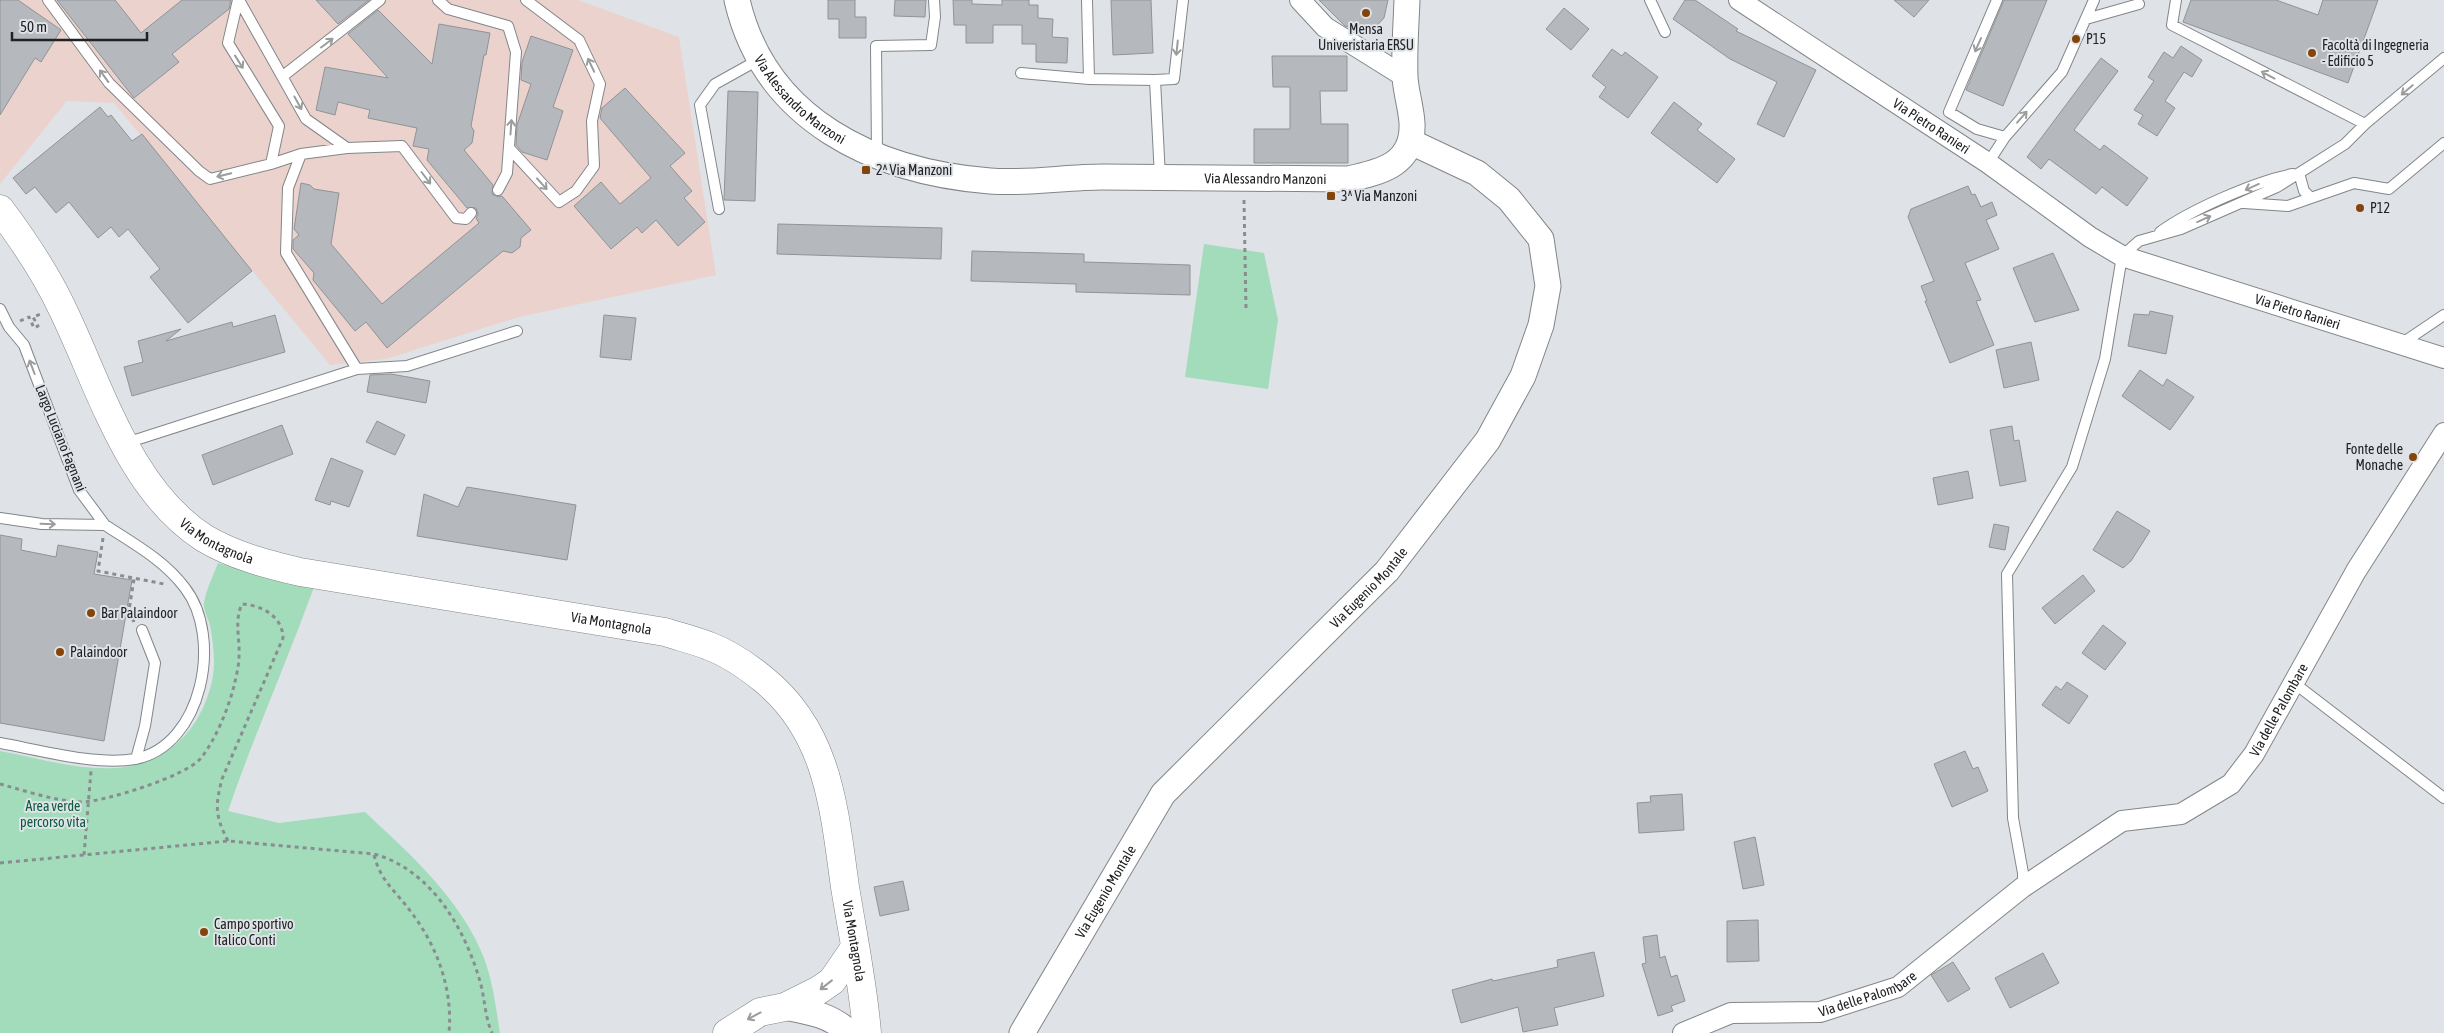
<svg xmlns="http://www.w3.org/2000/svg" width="2444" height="1033" font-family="'Asap Condensed',sans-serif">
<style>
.medical{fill:#ecd2cd}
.green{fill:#a2dcbb}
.building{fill:#b5b8bc;stroke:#909397}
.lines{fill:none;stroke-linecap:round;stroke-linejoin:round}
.service-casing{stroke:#828689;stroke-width:12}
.minor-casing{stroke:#828689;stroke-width:22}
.tertiary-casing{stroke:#828689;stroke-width:27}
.secondary-casing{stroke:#828689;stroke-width:29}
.path{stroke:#8a8d90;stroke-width:3;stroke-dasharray:4 4;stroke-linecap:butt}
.service{stroke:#fff;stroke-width:10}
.minor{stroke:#fff;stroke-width:20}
.tertiary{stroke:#fff;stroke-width:25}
.secondary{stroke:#fff;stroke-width:28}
.oneway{stroke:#9b9c9c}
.poi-dot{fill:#84450a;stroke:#dfe3e7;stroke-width:2}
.labels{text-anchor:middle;stroke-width:4;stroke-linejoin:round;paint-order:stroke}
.poi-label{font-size:14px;fill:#212224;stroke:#dfe3e7;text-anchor:start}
.street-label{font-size:14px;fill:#212224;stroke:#dfe3e7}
.park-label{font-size:14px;fill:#0b5c3b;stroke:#dfe3e7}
</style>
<rect width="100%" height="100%" fill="#dfe3e7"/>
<path class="medical" d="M0 0H578L679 37 716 275 519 317 386 359 330 365 114 103 67 101 0 184Z"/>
<path class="green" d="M1204 244 1264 253 1278 320 1268 389 1185 377Z
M218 563 314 587C287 662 254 735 228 811L279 823 365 812C410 854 461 899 484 958 493 982 496 1008 500 1033H0V751C65 763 138 791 188 732 203 714 214 686 214 662 214 651 212 636 210 625 208 618 203 609 204 603 206 590 213 576 218 563Z"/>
<path class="building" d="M0 0H18L61 30 41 62 35 58 0 115Z
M57 0H115L141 33 182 0H231L229 9 172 54 179 62 134 98Z
M316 0H369L338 24Z
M828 0H855V17H866V38H839V19H828Z
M895 0H926L925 17 894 16Z
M953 0H972V4L1002 5V0H1029V5H1038V18L1053 19 1052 37 1068 38 1067 63 1036 62V44H1022V25H993V43H966V25H954Z
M1111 0H1151L1153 53 1113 55Z
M1319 0H1388L1384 18 1370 33 1345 26Z
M1685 0H1695L1738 29 1736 31 1816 70 1784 137 1757 124 1777 82 1730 59 1673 19Z
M1894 0H1929L1914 17Z
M2004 0H2047L2003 106 1966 90Z
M2191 0H2276L2318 15 2323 0H2378L2348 83 2183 22Z
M1564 8 1589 29 1571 50 1546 29Z
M378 10 432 64 439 24 490 33 486 55H484L471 126 474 131 472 143 464 150 493 185 492 194 498 197 502 196 531 230 521 238 520 247 512 253 503 251 387 348 366 322 355 331 313 280 314 273 293 249V240L299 235 294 229 301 183 310 185 314 189 339 193 331 244 382 304 479 223 476 218 478 214 476 208H467L427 160 429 149 413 146 417 128 368 118 370 110 338 102 335 115 316 110 325 67 388 78 348 34Z
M531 36 573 50 553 107 563 111 547 160 522 152 516 145 517 125 531 84 521 80 522 62Z
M2181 46 2202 60 2192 77 2184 72 2165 101 2175 108 2157 136 2138 124 2143 115 2134 110 2154 81 2148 77 2164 52 2173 58Z
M1612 49 1622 56 1625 52 1658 77 1628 118 1599 97 1606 87 1592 76Z
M1272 56H1347V91H1320L1321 124H1348V163H1254V129H1290V87H1273Z
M2101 58 2118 71 2074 130 2100 150 2104 145 2148 178 2127 206 2102 187 2096 194 2049 159 2041 169 2027 157Z
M625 88 685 153 670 166 692 191 684 198 705 222 678 246 656 220 642 233 637 227 611 249 574 206 601 182 620 204 651 178 600 118 602 108Z
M728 91 758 92 755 201 724 200Z
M1674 102 1702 124 1697 130 1735 159 1717 183 1651 133Z
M100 107 108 117 111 115 132 141 142 134 252 271 188 323 150 277 160 269 128 229 119 237 111 227 98 238 69 202 56 213 35 187 26 194 13 178Z
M1968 186 1972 195 1975 194 1981 207 1992 202 1997 215 1986 220 1999 249 1965 263 1981 300 1976 301 1994 345 1950 363 1925 301H1927L1921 286 1934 281 1908 217 1911 209Z
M778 224 942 228 941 259 777 254Z
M972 251 1084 254V262L1190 265V295L1076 292V284L971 281Z
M2053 253 2079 310 2035 322 2013 268Z
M2150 311 2173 316 2166 354 2128 346 2134 314 2149 315Z
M275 315 285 352 132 396 124 367 143 362 138 341 181 329 166 341 232 322 233 327Z
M604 315 636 318 631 360 600 357Z
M2031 342 2039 380 2004 388 1996 350Z
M2140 370 2163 386 2167 379 2194 397 2170 430 2122 396Z
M391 374 430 381 426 403 367 392 370 375Z
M377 421 405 435 395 455 366 442Z
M282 425 293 454 213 485 202 455Z
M2012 426 2014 441 2019 440 2026 481 2000 486 1990 430Z
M331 458 363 471 349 507 331 501 330 505 315 500Z
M1968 471 1973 498 1938 505 1933 478Z
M467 487 576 505 567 560 417 536 424 494 458 507Z
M2117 511 2150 531 2131 561 2123 568 2093 550Z
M1994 524 2009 527 2005 550 1989 547Z
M0 535 22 539 21 550 56 557 58 545 98 552 94 574 132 580 104 741 0 723Z
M2083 575 2095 591 2055 624 2042 608Z
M2103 625 2126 643 2105 670 2082 653Z
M2067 682 2088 696 2069 724 2042 705 2056 686 2061 690Z
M1965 751 1973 769 1978 767 1988 791 1952 807 1934 764Z
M1682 794 1684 830 1639 833 1637 803 1651 802 1650 796Z
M1755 837 1764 885 1743 889 1734 842Z
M903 881 909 910 880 916 874 887Z
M1758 920 1759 961 1727 962V921Z
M1657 935 1660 958 1665 956 1671 977 1677 975 1685 1001 1671 1006 1673 1011 1658 1016 1642 964 1646 963 1643 937Z
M1594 952 1604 996 1554 1008 1558 1025 1523 1032 1518 1007 1461 1023 1452 990 1492 979 1493 981 1558 967 1557 960Z
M2043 953 2059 983 2010 1008 1995 978Z
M1953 962 1970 989 1948 1002 1931 975Z"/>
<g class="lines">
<defs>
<path id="service" d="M48 0 109 83 199 171 210 179 271 164 279 126 228 43 238 0
M239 0 306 119 347 148 402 146 456 218 466 219 471 213
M438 0 448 9 508 26 516 52 507 173 498 190
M1087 0 1089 79
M1650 0 1665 32
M1997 0 1949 112 1977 129 2005 137 2062 72 2094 0
M2176 0 2172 25 2365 124 2444 58
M2086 19 2139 4
M1021 73 1089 79 1155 80 1160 177
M283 76 380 0
M1155 80 1174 79 1183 0
M509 148 559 202 576 191 594 166 592 121 600 84 579 40 526 0
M301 154 288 188 286 253 357 369
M877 154 876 46 931 45 935 17 934 0
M1988 163 2005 137
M271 164 301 154 347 148
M2299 173 2304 191 2311 198
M2244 203 2288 206 2354 183 2389 189 2444 143
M719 209 700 105 715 84 760 59
M2160 232C2190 210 2256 181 2293 174
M0 309 9 327 24 345 79 490 105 525 42 524 0 518
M2401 344 2444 315
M126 443 357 369 407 366 517 331
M2294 683 2444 798
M0 743C39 750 97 766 135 759 203 746 223 637 185 588 164 560 134 544 105 525
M136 759 145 726 155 663 142 630
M2023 887V873L2013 818 2007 574 2072 467 2105 359 2122 256 2139 241 2181 229 2277 187 2345 144 2365 124"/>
<g id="minor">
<path d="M1300 0 1325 27 1405 77"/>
<path id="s1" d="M1739 0 1988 163 2090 237 2122 256 2444 358"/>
<path id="s2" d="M1683 1033 1731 1013 1820 1012 1898 987 2023 887 2122 821 2181 814 2231 784 2254 754 2356 571 2444 433"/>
</g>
<g id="tertiary">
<path id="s3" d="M737 0C765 121 876 172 990 181 1027 184 1066 177 1103 177 1185 178 1267 179 1348 179 1382 172 1414 164 1412 123 1411 107 1406 93 1405 77 1404 51 1406 26 1407 0"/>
<path d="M785 1007C811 1012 830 1015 850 1033"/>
<path id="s4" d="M1022 1033 1163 794 1387 571 1488 440 1523 376 1541 325 1548 286 1541 239 1509 199 1477 173 1411 142"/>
</g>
<g id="secondary">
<path id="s5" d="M0 209C24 241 45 272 62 308 100 386 128 489 204 538 234 556 267 564 300 572L665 632C680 637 694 640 709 646 728 653 747 666 763 679 829 732 834 809 845 887 853 936 863 984 867 1033"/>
<path d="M727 1033 760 1012 785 1007 819 990 832 981 854 949"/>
</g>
</defs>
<use href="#service" class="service-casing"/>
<use href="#minor" class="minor-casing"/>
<use href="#tertiary" class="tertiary-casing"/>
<use href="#secondary" class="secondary-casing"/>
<path class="path" d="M1244 200 1246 309
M20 321 29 317 34 328 38 326 33 317 41 314
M103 538 98 571 164 584
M134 622 129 610 134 579
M0 784C26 791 55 801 81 802 104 802 187 776 201 758 216 739 228 709 234 686 236 677 239 666 239 656 240 638 234 621 242 604 262 605 283 617 283 638L222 779C215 806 215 816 228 841
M84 855 91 771
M374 855C381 882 395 890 411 912 437 946 453 989 449 1033
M0 863 228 841 374 854C432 870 466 930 481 985 485 1001 485 1017 492 1033"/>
<use href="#service" class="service"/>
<use href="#minor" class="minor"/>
<use href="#tertiary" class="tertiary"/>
<use href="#secondary" class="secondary"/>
</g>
<defs><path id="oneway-shaft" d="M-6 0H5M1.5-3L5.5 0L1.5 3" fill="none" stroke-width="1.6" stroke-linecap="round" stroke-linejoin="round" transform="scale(1.25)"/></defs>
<g class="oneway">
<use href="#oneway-shaft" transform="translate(327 43) rotate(-37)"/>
<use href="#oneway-shaft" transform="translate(1978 45) rotate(114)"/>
<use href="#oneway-shaft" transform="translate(1177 48) rotate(96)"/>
<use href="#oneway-shaft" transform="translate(239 62) rotate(58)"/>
<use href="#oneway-shaft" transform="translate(591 65) rotate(-115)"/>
<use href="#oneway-shaft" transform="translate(2268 75) rotate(-152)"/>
<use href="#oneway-shaft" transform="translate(104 76) rotate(-126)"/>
<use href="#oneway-shaft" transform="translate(2407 90) rotate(140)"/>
<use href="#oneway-shaft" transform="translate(298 103) rotate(61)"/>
<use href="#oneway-shaft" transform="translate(2022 117) rotate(-49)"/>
<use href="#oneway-shaft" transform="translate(511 127) rotate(-86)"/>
<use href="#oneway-shaft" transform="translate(224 175) rotate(166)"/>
<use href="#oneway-shaft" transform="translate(426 178) rotate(53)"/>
<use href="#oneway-shaft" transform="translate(542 184) rotate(48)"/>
<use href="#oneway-shaft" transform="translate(2252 187) rotate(156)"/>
<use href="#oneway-shaft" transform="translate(2204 219) rotate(-24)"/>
<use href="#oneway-shaft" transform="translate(32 367) rotate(-111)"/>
<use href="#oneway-shaft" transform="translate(48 524) rotate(2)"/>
<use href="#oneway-shaft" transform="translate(826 985) rotate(142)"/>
<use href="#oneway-shaft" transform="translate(754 1016) rotate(152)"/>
</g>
<g class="poi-dot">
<circle cx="1366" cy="13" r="5"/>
<circle cx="2076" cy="39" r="5"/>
<circle cx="2312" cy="53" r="5"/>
<rect x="861" y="165" width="10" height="10" rx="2.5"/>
<rect x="1326" y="191" width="10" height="10" rx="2.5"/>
<circle cx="2360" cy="208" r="5"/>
<circle cx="2413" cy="457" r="5"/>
<circle cx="91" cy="613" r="5"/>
<circle cx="60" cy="652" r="5"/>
<circle cx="204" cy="932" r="5"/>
</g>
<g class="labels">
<g class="poi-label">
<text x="1366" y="34" text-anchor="middle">Mensa<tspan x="1366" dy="16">Univeristaria ERSU</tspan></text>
<text x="2086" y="44">P15</text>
<text x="2322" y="50">Facoltà di Ingegneria<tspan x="2322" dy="16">- Edificio 5</tspan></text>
<text x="876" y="175">2^ Via Manzoni</text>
<text x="1341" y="201">3^ Via Manzoni</text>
<text x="2370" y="213">P12</text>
<text x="2403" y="454" text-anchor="end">Fonte delle<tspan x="2403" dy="16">Monache</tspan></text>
<text x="101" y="618">Bar Palaindoor</text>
<text x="70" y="657">Palaindoor</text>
<text x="214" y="929">Campo sportivo<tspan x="214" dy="16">Italico Conti</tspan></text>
</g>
<g class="street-label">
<text dy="5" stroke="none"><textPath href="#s3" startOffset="121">Via Alessandro Manzoni</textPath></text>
<text dy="5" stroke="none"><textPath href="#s1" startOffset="230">Via Pietro Ranieri</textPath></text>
<text dy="5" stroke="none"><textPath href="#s3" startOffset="610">Via Alessandro Manzoni</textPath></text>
<text dy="5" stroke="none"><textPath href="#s1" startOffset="645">Via Pietro Ranieri</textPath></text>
<text transform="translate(61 438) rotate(68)" y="5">Largo Luciano Fagnani</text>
<text dy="5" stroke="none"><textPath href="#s5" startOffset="404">Via Montagnola</textPath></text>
<text dy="5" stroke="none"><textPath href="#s4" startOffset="569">Via Eugenio Montale</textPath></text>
<text dy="5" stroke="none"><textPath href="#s5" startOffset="809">Via Montagnola</textPath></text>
<text dy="5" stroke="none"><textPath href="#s2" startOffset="708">Via delle Palombare</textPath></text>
<text dy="5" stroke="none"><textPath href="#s4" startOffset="164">Via Eugenio Montale</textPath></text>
<text dy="5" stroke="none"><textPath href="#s5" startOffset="1258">Via Montagnola</textPath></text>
<text dy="5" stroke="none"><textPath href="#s2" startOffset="192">Via delle Palombare</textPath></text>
</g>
<g class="park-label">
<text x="53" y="811">Area verde<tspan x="53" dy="16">percorso vita</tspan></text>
</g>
</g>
<path d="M12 32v8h135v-8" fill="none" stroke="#212224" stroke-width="2.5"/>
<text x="20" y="32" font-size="15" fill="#212224" stroke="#dfe3e7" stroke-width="4" paint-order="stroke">50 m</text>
</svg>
